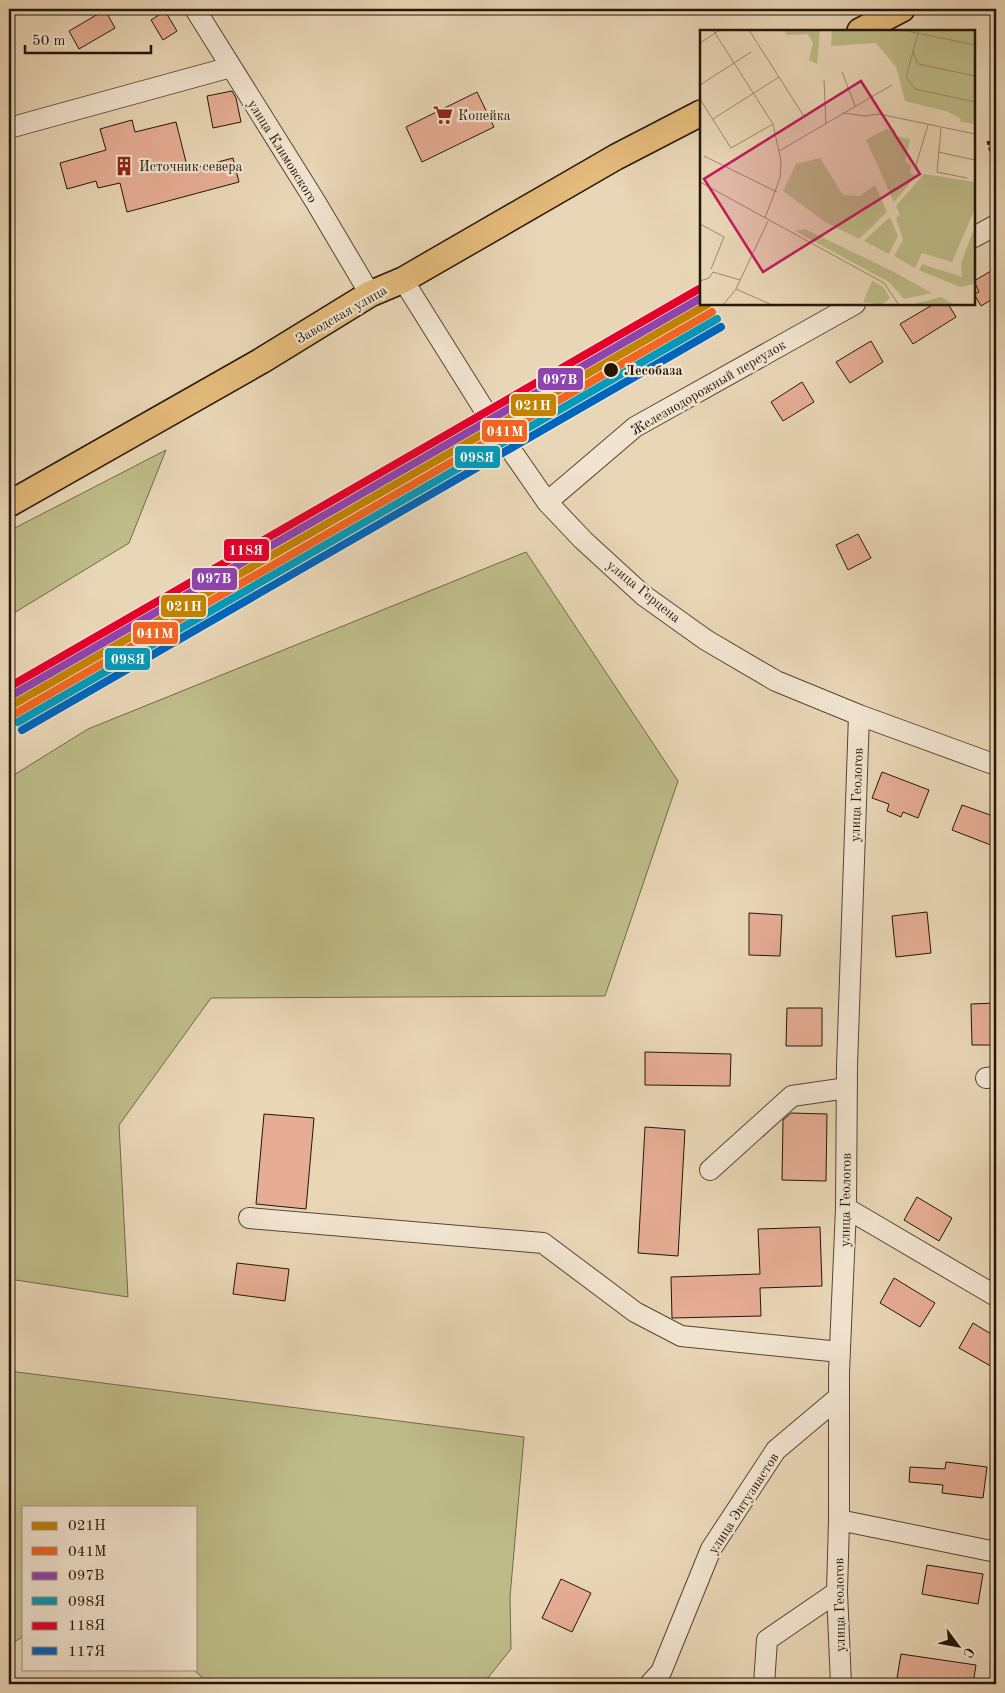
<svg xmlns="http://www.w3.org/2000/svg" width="1005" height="1693" font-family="'Old Standard TT',serif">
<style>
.green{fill:#bebc89;stroke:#726948}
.building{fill:#e6ad94;stroke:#251606}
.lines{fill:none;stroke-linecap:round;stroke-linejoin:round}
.minor-casing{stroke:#564632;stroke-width:22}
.major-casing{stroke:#251606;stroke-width:28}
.path{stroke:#251606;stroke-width:3;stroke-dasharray:4 2.5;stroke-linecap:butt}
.minor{stroke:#f1e4d0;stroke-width:20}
.major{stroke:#e4bb7b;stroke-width:25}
.rail-1-casing{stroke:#f1e4d0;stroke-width:11}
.rail-2-casing{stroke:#f1e4d0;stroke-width:11}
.rail-3-casing{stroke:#f1e4d0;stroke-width:11}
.rail-4-casing{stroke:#f1e4d0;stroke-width:11}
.rail-5-casing{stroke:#f1e4d0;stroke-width:11}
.rail-6-casing{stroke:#f1e4d0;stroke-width:11}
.rail-1{stroke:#c28202;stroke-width:8}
.rail-2{stroke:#f26522;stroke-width:8}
.rail-3{stroke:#8e44ad;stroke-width:8}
.rail-4{stroke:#049aba;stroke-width:8}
.rail-5{stroke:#e4002b;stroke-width:8}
.rail-6{stroke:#0065bd;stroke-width:8}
.stop-dot{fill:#251606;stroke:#f1e4d0;stroke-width:2}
.labels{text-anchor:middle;stroke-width:4.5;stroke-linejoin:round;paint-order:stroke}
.poi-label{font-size:14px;fill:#251606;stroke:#f1e4d0;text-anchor:start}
.street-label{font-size:14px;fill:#251606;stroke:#f1e4d0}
.stop-label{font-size:14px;font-weight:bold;fill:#251606;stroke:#f1e4d0;text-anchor:start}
.inset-road{fill:none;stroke:#9b8970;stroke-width:1}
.view{fill:#c2185b;fill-opacity:0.15;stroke:#c2185b;stroke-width:2.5}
.inset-edge{fill:none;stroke:#251606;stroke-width:2.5}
.line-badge{stroke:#f1e4d0;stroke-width:2}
.badge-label{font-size:14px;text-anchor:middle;font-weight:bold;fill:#fff}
</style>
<rect width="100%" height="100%" fill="#e9d6b6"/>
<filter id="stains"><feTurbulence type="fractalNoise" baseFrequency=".004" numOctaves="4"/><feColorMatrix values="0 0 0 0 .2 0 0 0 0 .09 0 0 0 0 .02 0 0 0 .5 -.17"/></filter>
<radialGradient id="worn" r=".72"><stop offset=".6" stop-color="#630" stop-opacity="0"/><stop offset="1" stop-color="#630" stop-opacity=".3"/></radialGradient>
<path class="green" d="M166 450 129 543 9 616V531Z
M526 552 678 781 605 996 211 998 119 1125 128 1297 9 1279V778L88 729Z
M9 1371 524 1437 510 1597 511 1649 483 1684H209L193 1669H196V1507H24V1636L9 1645Z"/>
<path class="building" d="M105 10 115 28 79 49 69 31Z
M165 11 177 31 163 40 151 20Z
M232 91 236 98 241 122 213 128 207 96Z
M477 92 494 127 422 162 406 127Z
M132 120 135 132 176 122 188 170 233 158 239 182 127 212 120 183 98 188 96 181 67 189 60 163 106 150 100 129Z
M996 268V297L981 306 974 294 979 292 974 281Z
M934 304H948L956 317 913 344 900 324Z
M871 341 883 362 850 383 836 362Z
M802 382 814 402 783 421 771 402Z
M858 534 871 558 848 570 836 545Z
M882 772 929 790 918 818 903 812 901 817 887 811 889 804 872 798Z
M962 805 996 817V847L952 830Z
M927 912 931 953 896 957 892 916Z
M749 913 782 915 780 956 749 955Z
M996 1003V1045H972L971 1004Z
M787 1008H822V1046H786Z
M645 1052 731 1054 730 1086 645 1085Z
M791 1113 827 1114 826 1181 782 1180 783 1120Z
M264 1114 314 1118 306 1209 256 1204Z
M645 1127 685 1130 678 1256 638 1253Z
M917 1197 952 1218 939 1241 904 1220Z
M820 1227 822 1286 760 1288 761 1316 672 1318 671 1277 760 1274 758 1229Z
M237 1263 289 1269 285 1301 233 1294Z
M894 1278 935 1303 920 1327 880 1303Z
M973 1323 996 1337V1369L959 1348Z
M946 1462 987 1467 983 1498 942 1493 943 1485 909 1482 910 1467 945 1469Z
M927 1565 983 1574 978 1604 922 1594Z
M561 1579 591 1593 572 1632 542 1618Z
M901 1654 976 1665 973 1684H896Z"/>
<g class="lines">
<defs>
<path id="minor" d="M195 9 315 201 370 294
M9 128 231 67
M974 237 996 225
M403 280 495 427 547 502 583 540 643 595 706 640 776 681 859 715 996 765
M547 502 635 427 855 304
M986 1078 996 1077
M710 1170 792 1096 847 1088
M846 1208 996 1296
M249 1218 543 1243 635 1312 681 1336 840 1352
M839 1520 996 1552
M650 1684 661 1672 711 1549 776 1450 839 1397
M764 1684 767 1640 837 1592
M841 1684 837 1592 839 1520V1372L846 1208 847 1066 859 715"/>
<path id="major" d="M860 31 902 9
M9 504 261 361 370 294 403 280 616 157 701 113"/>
</defs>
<use href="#minor" class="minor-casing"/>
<use href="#major" class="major-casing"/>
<path class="path" d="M988 141 996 172"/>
<use href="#minor" class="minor"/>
<use href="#major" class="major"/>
<defs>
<path id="rail-1" d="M9 707 708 304"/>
<path id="rail-2" d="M13 715 712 312"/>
<path id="rail-3" d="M9 697 701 298"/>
<path id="rail-4" d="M18 722 717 319"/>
<path id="rail-5" d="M9 687 699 289"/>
<path id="rail-6" d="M22 730 721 327"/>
</defs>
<use href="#rail-1" class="rail-1-casing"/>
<use href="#rail-2" class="rail-2-casing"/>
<use href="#rail-3" class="rail-3-casing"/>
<use href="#rail-4" class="rail-4-casing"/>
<use href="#rail-5" class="rail-5-casing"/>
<use href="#rail-6" class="rail-6-casing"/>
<use href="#rail-1" class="rail-1"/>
<use href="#rail-2" class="rail-2"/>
<use href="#rail-3" class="rail-3"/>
<use href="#rail-4" class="rail-4"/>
<use href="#rail-5" class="rail-5"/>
<use href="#rail-6" class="rail-6"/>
</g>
<defs>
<symbol id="supermarket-bare" viewBox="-9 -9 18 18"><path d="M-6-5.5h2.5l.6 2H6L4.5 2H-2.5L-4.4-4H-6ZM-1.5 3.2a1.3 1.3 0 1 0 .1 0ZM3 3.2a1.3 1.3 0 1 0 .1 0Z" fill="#8f2418" stroke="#f1e4d0" stroke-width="2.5" paint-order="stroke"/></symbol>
<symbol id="building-bare" viewBox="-9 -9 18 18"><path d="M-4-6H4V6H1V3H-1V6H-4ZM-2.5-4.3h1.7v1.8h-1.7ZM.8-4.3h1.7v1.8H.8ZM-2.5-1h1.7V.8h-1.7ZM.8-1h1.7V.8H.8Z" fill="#8f2418" stroke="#f1e4d0" stroke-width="2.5" paint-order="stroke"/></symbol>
</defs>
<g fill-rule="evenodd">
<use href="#supermarket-bare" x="429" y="101" width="28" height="28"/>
<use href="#building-bare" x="110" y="152" width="28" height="28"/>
</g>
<circle class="stop-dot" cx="611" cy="370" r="8"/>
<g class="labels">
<g class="poi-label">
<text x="458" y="120">Копейка</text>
<text x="139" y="171">Источник севера</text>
</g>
<g class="street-label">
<text transform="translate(283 151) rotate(58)" y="5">улица Климовского</text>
<text transform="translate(341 314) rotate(-30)" y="5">Заводская улица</text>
<text transform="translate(708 387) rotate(-30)" y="5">Железнодорожный переулок</text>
<text transform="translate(644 591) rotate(39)" y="5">улица Герцена</text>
<text transform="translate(856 795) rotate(-88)" y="5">улица Геологов</text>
<text transform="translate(845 1200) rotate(-89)" y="5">улица Геологов</text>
<text transform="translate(743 1503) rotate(-57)" y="5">улица Энтузиастов</text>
<text transform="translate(839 1605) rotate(-91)" y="5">улица Геологов</text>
</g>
<g class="stop-label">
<text x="624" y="375">Лесобаза</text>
</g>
</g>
<g transform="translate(700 30)">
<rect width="275" height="275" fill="#e9d6b6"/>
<path d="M85 0H120L117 34 109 30 113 13 108 4 86 5ZM132 0H275V94L261 92 260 88 246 81 205 71 196 37 176 13 131 16ZM186 99 195 100 196 106 210 109 205 132 211 135 210 143 216 146 194 172 166 110ZM120 128 143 165 160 166 175 155 187 182 159 209 125 192 83 161 96 134ZM224 144 275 152V179L252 232 222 223 215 238 194 226 203 210 196 188 200 185 196 176ZM190 187 198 206 189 224 164 211ZM275 196V254L260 257 219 240 222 234 262 247 261 233ZM105 199 192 241 232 263 204 269 189 252 95 201ZM172 251 183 257 190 268 182 275 163 272ZM241 267 255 275 214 274Z" fill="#bebc89"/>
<path class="inset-road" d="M13 0 73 94 81 131 80 148 65 188M49 0 105 88M202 0 275 15M219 0 206 47 215 59 275 72M0 13 20 0M213 22 218 34 275 46M142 42 155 76M124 50 126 94M0 55 51 22M0 69 31 118 73 94M143 83 165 86 179 84 275 104M13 89 79 47M241 98 237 142 267 148M79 121 192 55M238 122 275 130M4 126 77 162M218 139 216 135 228 95M0 152 184 253 199 275M0 194 24 207 11 239M0 251 9 248 13 242 40 250M36 259 72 275M23 275 36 259 68 191"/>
<path class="view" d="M161 51 220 144 63 242 4 149Z"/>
<rect width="275" height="275" class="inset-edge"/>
</g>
<g class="line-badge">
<rect x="537" y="367" width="47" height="24" rx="5" fill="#8e44ad"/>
<rect x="510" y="393" width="47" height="24" rx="5" fill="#c28202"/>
<rect x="481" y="419" width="47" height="24" rx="5" fill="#f26522"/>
<rect x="454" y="445" width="47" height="24" rx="5" fill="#049aba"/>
<rect x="223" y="538" width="47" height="24" rx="5" fill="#e4002b"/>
<rect x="191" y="567" width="47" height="24" rx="5" fill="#8e44ad"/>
<rect x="160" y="594" width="47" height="24" rx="5" fill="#c28202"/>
<rect x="132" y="621" width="47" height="24" rx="5" fill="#f26522"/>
<rect x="104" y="647" width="47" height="24" rx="5" fill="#049aba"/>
</g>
<g class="badge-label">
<text x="560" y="384">097В</text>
<text x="533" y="410">021Н</text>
<text x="505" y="436">041М</text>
<text x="477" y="462">098Я</text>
<text x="246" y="555">118Я</text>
<text x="214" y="583">097В</text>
<text x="184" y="611">021Н</text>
<text x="155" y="638">041М</text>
<text x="128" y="664">098Я</text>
</g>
<rect width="1005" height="1693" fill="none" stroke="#e9d6b6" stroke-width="30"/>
<rect x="10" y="10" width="985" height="1673" fill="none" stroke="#251606" stroke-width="2.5"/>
<rect x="15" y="15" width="975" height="1663" fill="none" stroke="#251606"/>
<rect x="22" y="1506" width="175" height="165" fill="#f1e4d0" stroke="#9f927f"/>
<rect x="32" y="1522" width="25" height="8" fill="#c28202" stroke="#9f927f"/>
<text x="68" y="1530" font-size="15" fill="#251606">021Н</text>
<rect x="32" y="1547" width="25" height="8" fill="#f26522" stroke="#9f927f"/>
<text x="68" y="1556" font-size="15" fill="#251606">041М</text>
<rect x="32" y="1572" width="25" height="8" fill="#8e44ad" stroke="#9f927f"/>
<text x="68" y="1580" font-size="15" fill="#251606">097В</text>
<rect x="32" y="1597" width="25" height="8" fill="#049aba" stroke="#9f927f"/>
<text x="68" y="1606" font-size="15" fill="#251606">098Я</text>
<rect x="32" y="1622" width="25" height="8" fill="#e4002b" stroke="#9f927f"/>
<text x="68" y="1630" font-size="15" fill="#251606">118Я</text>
<rect x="32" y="1647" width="25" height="8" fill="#0065bd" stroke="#9f927f"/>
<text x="68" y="1656" font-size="15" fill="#251606">117Я</text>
<g transform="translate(958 1646) rotate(122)" stroke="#f1e4d0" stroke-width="4" paint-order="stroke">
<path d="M0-4L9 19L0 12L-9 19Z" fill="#251606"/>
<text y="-8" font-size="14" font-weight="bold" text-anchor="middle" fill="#251606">С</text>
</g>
<path d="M25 45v8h126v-8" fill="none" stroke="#251606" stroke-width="2.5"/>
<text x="32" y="45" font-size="15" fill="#251606" stroke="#f1e4d0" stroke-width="4" paint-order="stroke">50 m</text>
<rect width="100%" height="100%" filter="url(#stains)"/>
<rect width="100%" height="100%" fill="url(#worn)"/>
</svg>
